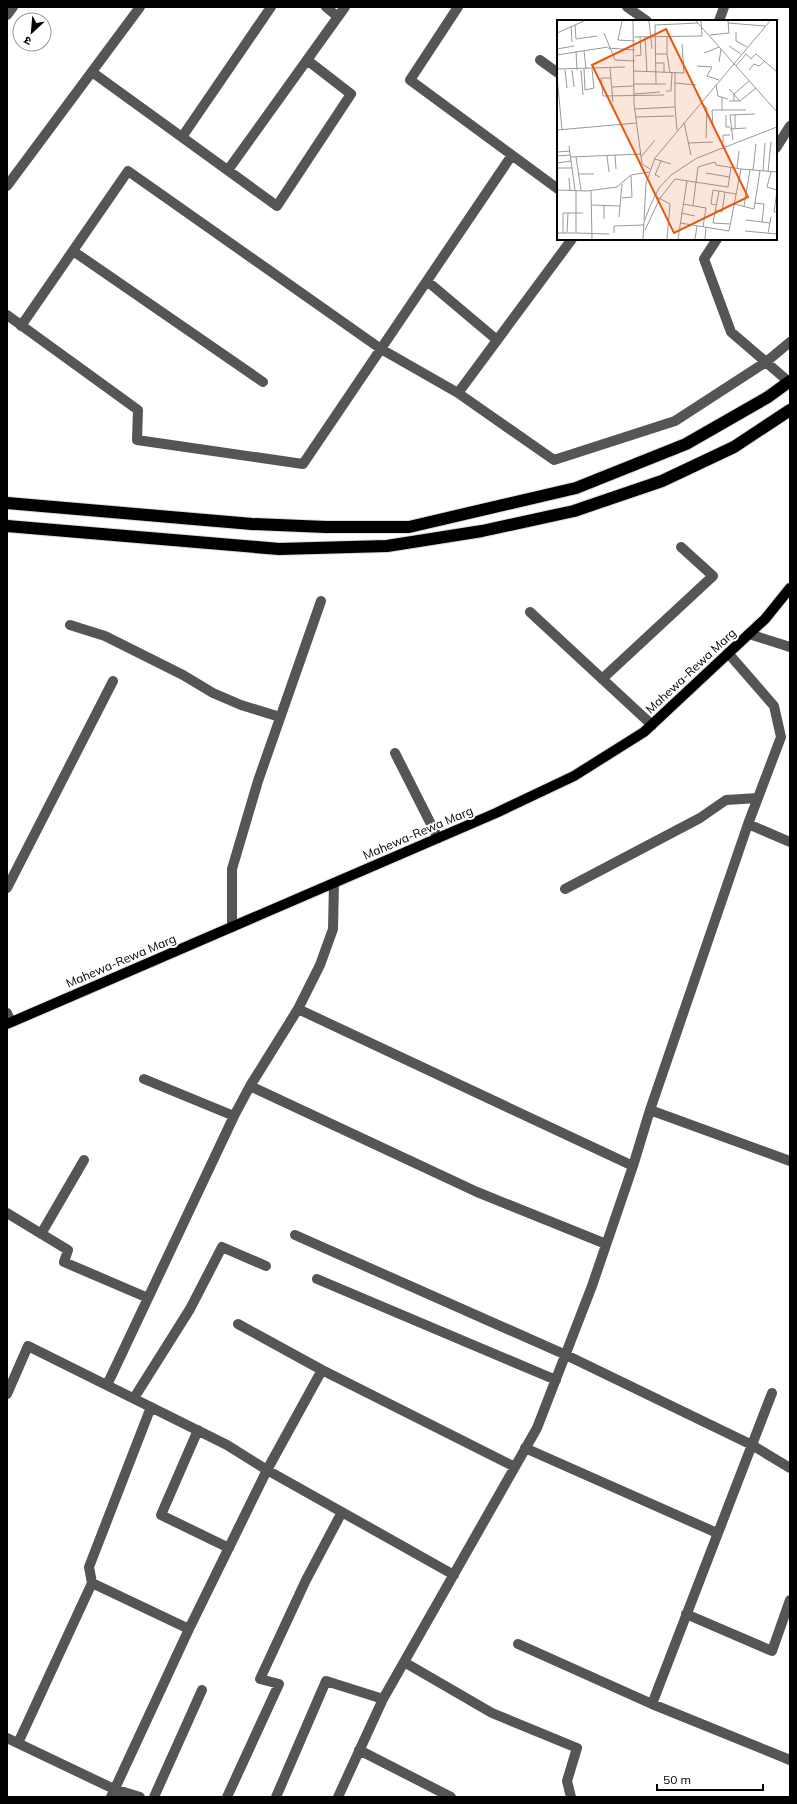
<svg xmlns="http://www.w3.org/2000/svg" width="797" height="1804" font-family="Mulish,'Noto Sans Devanagari',sans-serif">
<style>
.lines{fill:none;stroke-linecap:round;stroke-linejoin:round}
.major-casing{stroke:#dbdbdb;stroke-width:12}
.highway-casing{stroke:#dbdbdb;stroke-width:14}
.minor{stroke:#555;stroke-width:10}
.major{stroke:#000;stroke-width:10}
.highway{stroke:#000;stroke-width:12}
.labels{text-anchor:middle;stroke-width:4;stroke-linejoin:round;paint-order:stroke}
.street-label{font-size:12px;fill:#000;stroke:#fff}
.inset-road{fill:none;stroke:#999;stroke-width:1}
.view{fill:#e8590c;fill-opacity:0.15;stroke:#e8590c;stroke-width:2}
.inset-edge{fill:none;stroke:#000;stroke-width:2}
</style>
<rect width="100%" height="100%" fill="#fff"/>
<g class="lines">
<defs>
<path id="major" d="M7 1024 496 813 574 776 644 732 765 619 790 588"/>
<path id="highway" d="M7 503 252 524 326 527H409L576 488 686 444 768 397 790 381
M7 526 279 549 387 546 482 531 574 511 662 481 734 447 790 410"/>
</defs>
<use href="#major" class="major-casing"/>
<use href="#highway" class="highway-casing"/>
<path class="minor" d="M326 7 338 17
M458 7 410 80 558 189
M627 7 647 21
M7 15 13 7
M719 21 724 7
M540 60 558 73
M92 72 277 206 351 94 307 60
M182 137 271 7
M776 148 790 126
M228 170 345 7
M7 186 140 7
M717 239 704 259 731 332 789 382
M73 251 263 382
M427 281 497 340
M7 315 138 410 137 440 303 464 512 155
M21 326 128 171 381 349 458 393 554 460 675 421 766 362 790 342
M458 393 572 239
M530 612 652 725
M70 625 105 636 183 675 213 693 241 705 280 717
M749 634 790 647
M602 679 713 576 681 547
M395 753 438 838
M748 824 790 842
M7 888 113 681
M565 889 700 818 726 800 758 798
M232 927V869L258 781 321 601
M298 1009 633 1166
M7 1013 11 1022
M144 1079 234 1116
M250 1086 298 1009 320 965 333 929 334 883
M650 1110 790 1161
M7 1213 68 1250 64 1262 148 1298
M41 1234 84 1160
M295 1235 566 1355 752 1445 790 1468
M317 1279 556 1380
M238 1324 322 1370 515 1467
M107 1385 234 1116 250 1086 477 1192 606 1244
M7 1394 28 1346 227 1445 267 1470 454 1575
M134 1398 190 1309 222 1247 266 1266
M198 1430 161 1515 229 1548
M525 1448 717 1533
M92 1583 89 1567 151 1407
M686 1614 772 1651 790 1600
M518 1644 652 1704 790 1760
M404 1662 492 1713 577 1748 567 1781 571 1797
M652 1704 772 1393
M7 1738 114 1789 140 1797
M18 1743 92 1583 189 1629
M359 1750 451 1797
M111 1797 189 1629 267 1470 322 1370
M154 1797 202 1690
M227 1797 279 1684 260 1679 306 1580 342 1512
M276 1797 326 1681 383 1699
M338 1797 383 1699 537 1428 592 1286 633 1166 650 1110 748 824 781 737 774 706 728 653"/>
<use href="#major" class="major"/>
<use href="#highway" class="highway"/>
</g>
<g class="labels">
<g class="street-label">
<text transform="translate(691 671) rotate(-43)" y="4">Mahewa-Rewa Marg</text>
<text transform="translate(418 833) rotate(-23)" y="4">Mahewa-Rewa Marg</text>
<text transform="translate(121 961) rotate(-23)" y="4">Mahewa-Rewa Marg</text>
</g>
</g>
<g transform="translate(557 20)">
<rect width="220" height="220" fill="#fff"/>
<path class="inset-road" d="M65 1 61 20 78 21M76 1 77 84 85 144 93 149M92 1 95 29M139 1 220 92M171 3 208 6M18 5 19 19 40 16M14 6 15 22M179 12V21L190 27M0 13 27 1M47 13 58 40 78 41M153 15 172 13 171 1M77 17 145 16 144 1M88 17 90 52M172 26 184 34M51 28 78 30M0 29 17 26M27 30 29 49M19 31 20 50M147 33 162 27M99 34H110V16M110 34 113 53M0 35 51 27M78 36 84 35 83 17M162 42 164 29M99 43H107V53M140 46 155 47 150 56 162 60M179 46 189 34 194 39 199 34 220 52M53 48 56 82M0 49 68 47M27 49 28 70 37 68 35 49M8 50 10 68M15 50 17 67M24 50 26 75M192 50 197 44 202 46 208 41M77 51 127 53 125 24M0 56 5 110M54 58H44L46 76 107 75M118 63 139 65M76 64H109M99 64 98 5 141 3M159 65 161 76 171 79M55 67 76 66M172 69 183 81H172M109 71H114L115 53M77 74 103 72M177 81V74L192 61M183 81 199 68M144 83 150 88 149 118M118 87 120 110M78 89 118 87V53M165 90V77M169 95V107H173M178 95V108M79 97 117 96M127 102 134 135M156 106 155 90H189M173 109 189 108M0 110 80 103M176 120 173 95 198 94M132 123 156 122M166 123V115H173M0 132 13 131M58 135 59 149M0 136 13 135M50 136 52 152M14 137 84 134M19 137 24 170M84 137 98 120M98 139 114 144M0 143 14 141M0 148H15L12 126M15 148 18 170M180 148 182 131M196 150 199 124M206 151 208 123M211 152 214 122M214 152 210 167 220 170M149 153 172 157M21 154H37M103 157 98 155 104 141M12 158 13 170M0 170 30 171 60 167 74 155 92 152M34 171 35 219M162 171 156 203 173 204M220 171 217 192H220M100 177 113 184 110 219M65 178 75 177 74 156M198 183 207 184 205 202M126 184 149 188 146 207M177 184 197 189 203 151M34 185 63 186M136 185 141 147 158 142 159 145 184 149 220 152M159 185 154 184 156 170 179 174M187 186 193 150M158 190 165 192 168 172M124 193 138 196M62 197 65 164M47 199V185M87 200 89 163 98 138 213 1M189 200 213 203M123 203 172 211 184 149M88 210 103 178 118 159 171 167 174 147M188 211 220 214M10 212 11 193M0 213H19V171M6 213V193H26M19 213 52 214M57 213V206L87 205M211 213 214 197M86 219 87 202 94 184 102 168 114 155 140 138 220 107M121 219 130 161M138 219 140 206M148 219 149 207"/>
<path class="view" d="M109 9 191 177 117 213 35 45Z"/>
<rect width="220" height="220" class="inset-edge"/>
</g>
<rect width="797" height="1804" fill="none" stroke="#000000" stroke-width="16"/>
<g transform="translate(32 32) rotate(206)"><circle r="19" fill="#ffffff" stroke="#999999"/>
<path d="M0-3L7 15L0 10L-7 15Z" fill="#000000"/>
<text y="-6" font-size="11" font-weight="bold" text-anchor="middle" fill="#000000">उ</text>
</g>
<path d="M657 1784v6h106v-6" fill="none" stroke="#000000" stroke-width="2"/>
<text x="663" y="1784" font-size="12" fill="#000000" stroke="#ffffff" stroke-width="3" paint-order="stroke">50 m</text>
</svg>
